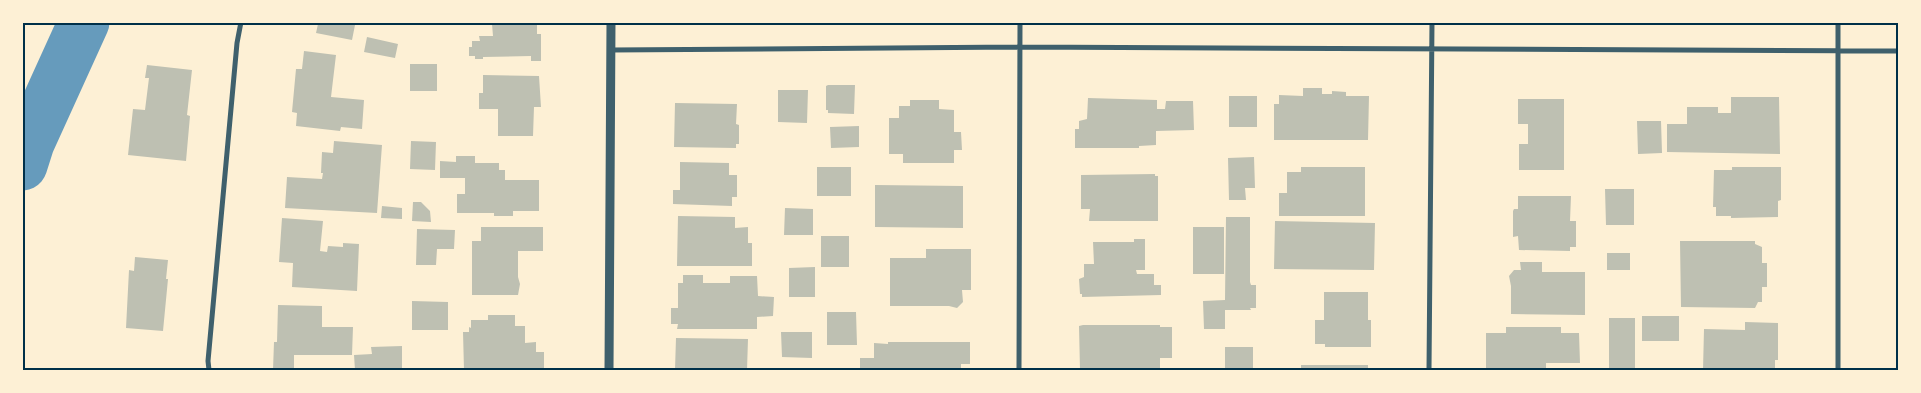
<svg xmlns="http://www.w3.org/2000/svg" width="1921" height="393" font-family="'Crimson Pro',serif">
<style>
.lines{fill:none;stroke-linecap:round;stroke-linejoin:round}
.river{stroke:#669bbc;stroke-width:51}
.building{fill:#bec0b2}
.minor{stroke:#3f606c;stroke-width:5}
.tertiary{stroke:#3f606c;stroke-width:9}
.neatline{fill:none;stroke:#003049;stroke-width:2}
</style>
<rect width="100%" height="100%" fill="#fdf0d5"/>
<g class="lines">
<path class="river" d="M22 165 29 143 84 22"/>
</g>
<path class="building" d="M313 22H341L355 25 352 40 316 33 318 24Z
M500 22H537V34H541V61H531V56L483 57V59H475V56H469V47H472V41H480L479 36H493L492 24Z
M367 37 398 44 395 58 364 52Z
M304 51 336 55 331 97 364 100 362 129 341 127 340 131 296 126 297 113 292 112 296 69H302Z
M410 64H437V91H410Z
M147 65 192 70 187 115 190 116 186 161 128 155 133 109 145 110 149 78H145Z
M483 75 539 76 541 107H534L533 136H498V109H479V93H483Z
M828 85H855L854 114 828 113V110H826V86Z
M1303 88H1322V94H1332V91L1346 92V96H1369L1368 140H1274V104H1279V95L1303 96Z
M778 90H808L807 123 778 122Z
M1229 96H1257V127H1229Z
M1731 97H1779L1780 154 1667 152V124H1687V107H1718V113H1731Z
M1088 98 1157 100V109H1165L1166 101H1193L1194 130 1156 131V145L1139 146V148H1075V129H1079V121L1087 119Z
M1518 99H1564V170H1519V144H1528V124H1518Z
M910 100H939V109L954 110V132H961L962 150H954V163H903V154H889V118H899V106H910Z
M675 103 737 104 736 124 739 125V144H736V148L674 147Z
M1637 121H1661L1662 153 1638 154Z
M859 126V147L831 148 830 127Z
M334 141 382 145 377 213 285 208 287 177 322 179 323 173H321L322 152 333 153Z
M411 141 436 142 435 170 410 169Z
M456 156H475V163H499V170H505V180H539V211H513V216H494V213H457V194H465V178H440V161L456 162Z
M1254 157 1255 188H1245L1246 200H1229L1228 158Z
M680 162 729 163V175H737V197H732V206L673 204V190H680Z
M817 167H851V196H817Z
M1301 167H1365V216H1279V193H1287V172H1301Z
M1732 167H1781V200L1778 201V217L1731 218V216H1716V207H1713L1714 170H1732Z
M1155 174V176H1158V221H1089L1090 209H1081V175Z
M875 185 963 186V228L875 227Z
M1605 189H1634V225H1606Z
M1518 196H1571L1570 221H1576V247H1570V251L1519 250 1518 236 1513 237V211L1514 209H1518Z
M413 202H421L430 211 431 222 412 221Z
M382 206 402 208V219L381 218Z
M785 208 813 209V235H784Z
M678 216 735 217V228L748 227V243H752V266H677Z
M1226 217H1250V282L1251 285H1256V308H1250L1251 310H1225V329H1204L1203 301 1225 300Z
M282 218 323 221 320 251 327 252 328 246 343 247V243L359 244 357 291 292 287 293 263 279 262Z
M1275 221 1375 223 1374 270 1274 269Z
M481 227H543V251H518V277L520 284 518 295H472V241H481Z
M1193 227H1224V274H1193Z
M417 229 455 230 454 249H437L436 265H416Z
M821 236H849V267H821Z
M1134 239H1145V270H1136L1137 274H1154V285H1161V295L1082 297V294H1080L1079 279 1084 277V264H1094L1093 242H1134Z
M1680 241H1755V244L1762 247V263H1767V287H1762V302H1758L1755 308 1681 307Z
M926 249H971V290H962L963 302 957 308 949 306H890V258H926Z
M1607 253H1630V270H1607Z
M135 257 168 260 166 279H168L163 331 126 328 129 270 134 271Z
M1520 262H1542V272H1585V315L1511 314V286L1509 276 1514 270H1521Z
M815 267V297H789V268Z
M683 275H703V283H730V276H757L758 296 774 297 773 316 757 317V329H677L678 324H671V308H678V283H683Z
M1324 292H1368V320H1371V347H1325V344H1315V320H1324Z
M412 301 448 302V330H412Z
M278 305 322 306V327H353L352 355H294V370H273L274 342H277Z
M827 312H856L857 345H827Z
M488 315H515V326H525V343L536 342V352H544V370H464L463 332H469V327L471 328V320H488Z
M1642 316H1679V341H1642Z
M1609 318H1635V370H1609Z
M1745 322 1778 323V360H1775V370H1703L1704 329 1745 330Z
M1083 325H1160V327H1172V358H1160V370H1080L1079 326Z
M1506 327H1561V333H1579L1580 363H1546V370H1486V333H1506Z
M781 332H812V358L782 357Z
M676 338 748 339 747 370H675Z
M888 342H970V364H961V370H860V358H874V343L888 344Z
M402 346V370H355L354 355 372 354 371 347Z
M1225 347H1253V370H1225Z
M1301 365H1368V370H1301Z"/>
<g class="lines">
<path class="minor" d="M611 50 1020 47 1898 51
M209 370 208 361 237 43 241 22
M1019 370 1020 22
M1429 370 1432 22
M1838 370V22"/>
<path class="tertiary" d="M609 370 611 22"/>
</g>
<rect width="1921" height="393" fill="none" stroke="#fdf0d5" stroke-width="48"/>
<rect x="24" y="24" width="1873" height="345" class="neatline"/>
</svg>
